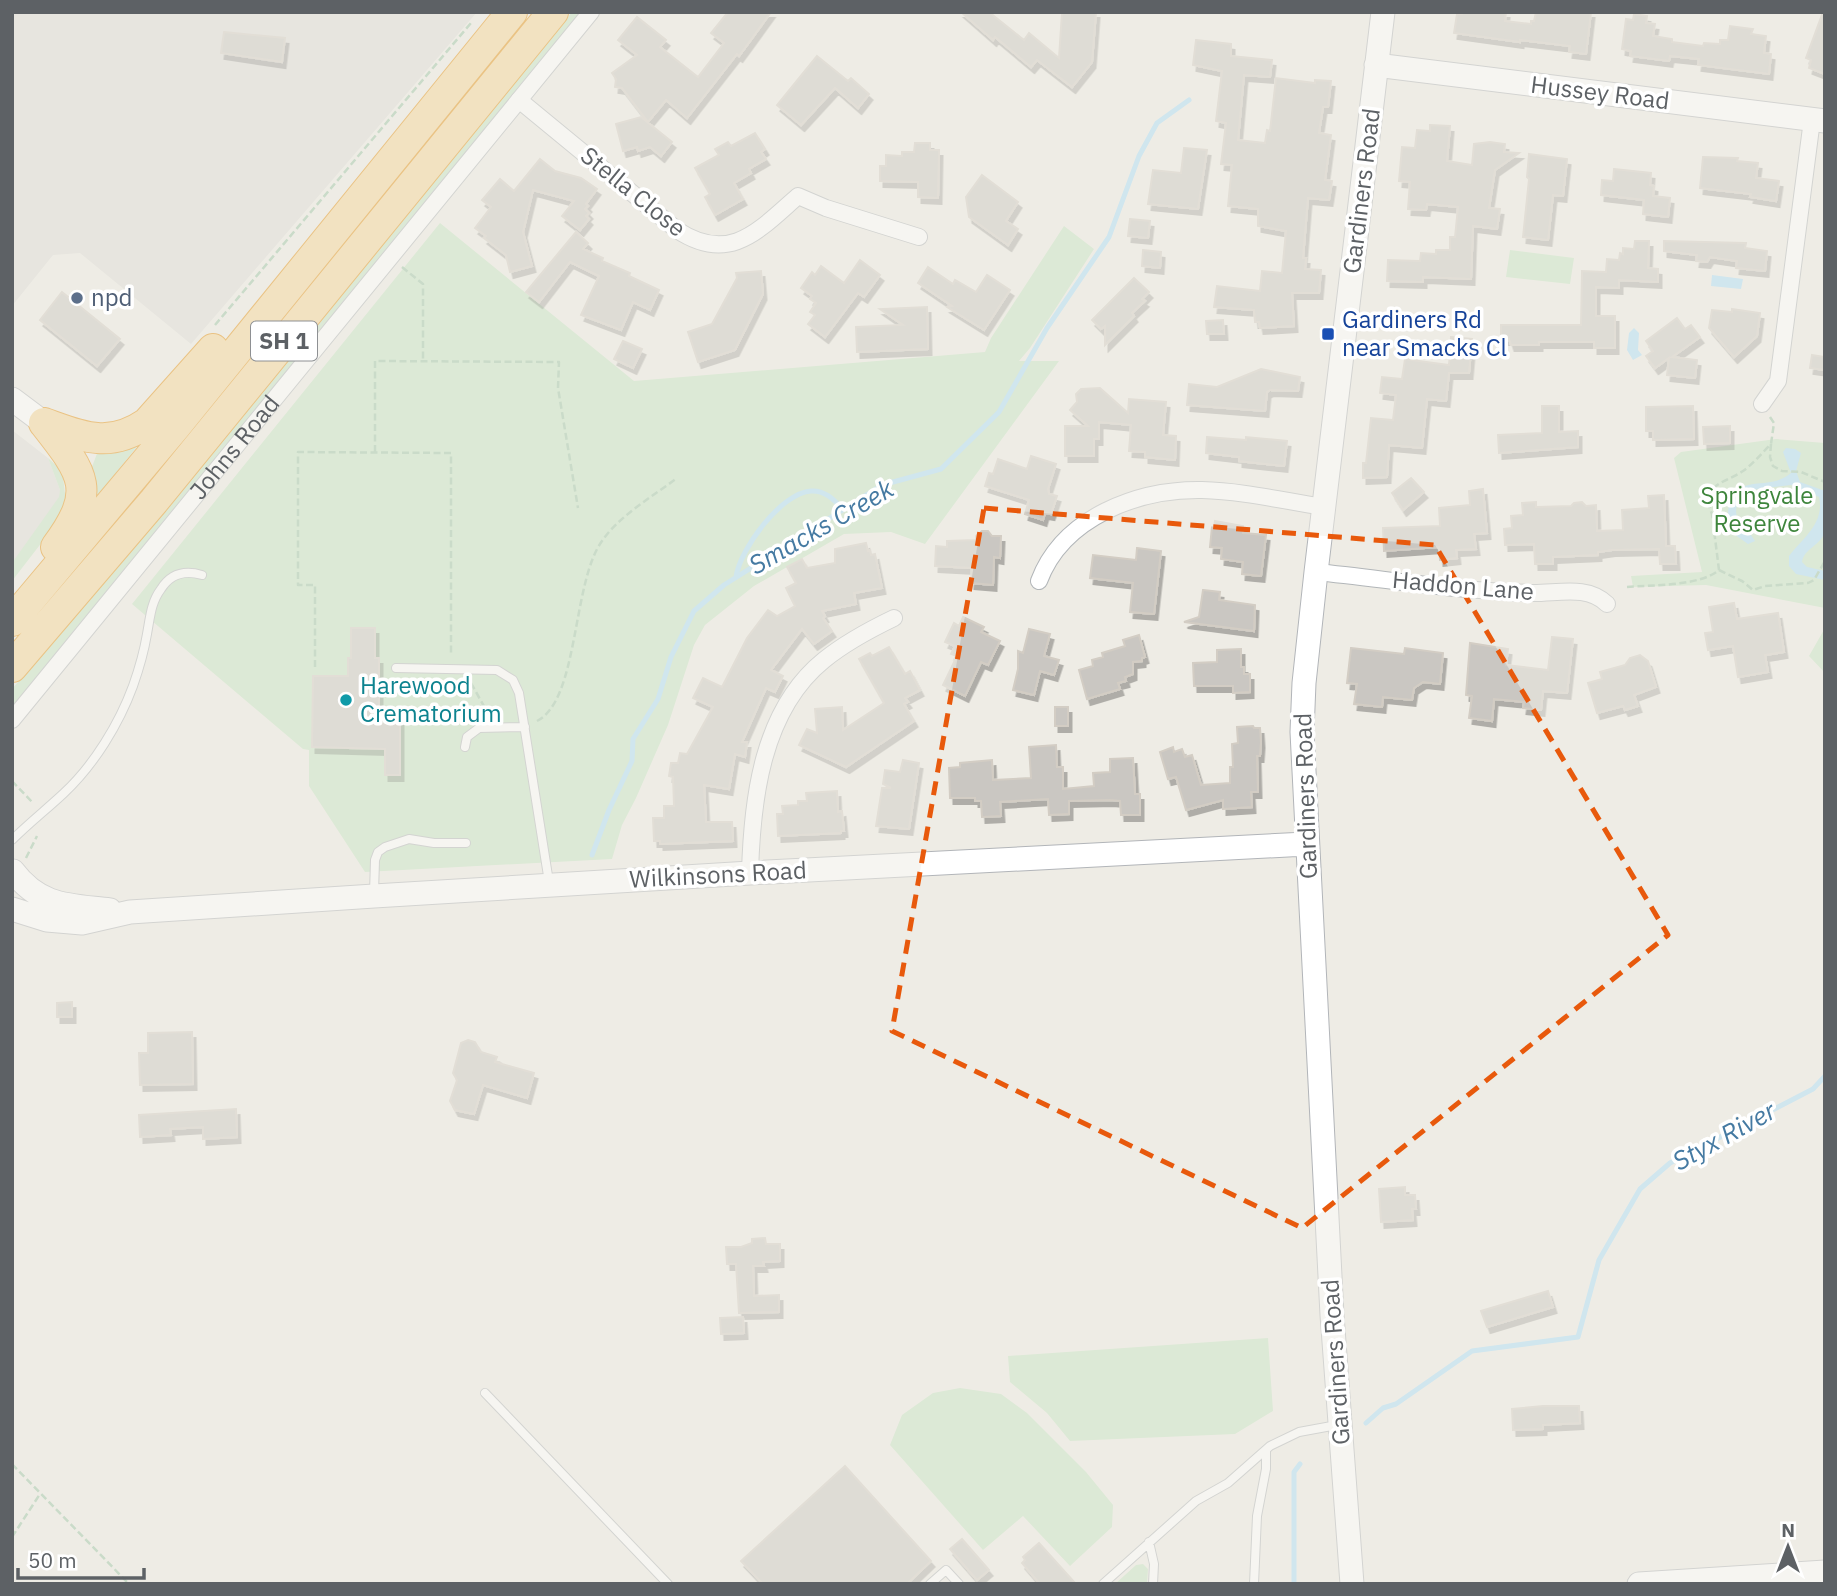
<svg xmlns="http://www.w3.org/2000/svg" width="1837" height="1596" font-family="'IBM Plex Sans',sans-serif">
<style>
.industrial{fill:#dddbd7}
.green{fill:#c6e4c3}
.water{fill:#aaddf9}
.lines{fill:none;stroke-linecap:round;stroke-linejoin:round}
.stream{stroke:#aaddf9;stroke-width:5}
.building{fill:#cac7c2;stroke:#d3cdc4;stroke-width:2;filter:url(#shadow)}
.lane-casing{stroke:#b2b6b9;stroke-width:10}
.street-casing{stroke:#b2b6b9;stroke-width:18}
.secondary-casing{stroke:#b2b5b9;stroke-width:25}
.highway-casing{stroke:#e4900f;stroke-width:32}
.path{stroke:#9dc5a6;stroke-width:2.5;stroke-dasharray:7 3.5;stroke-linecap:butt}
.lane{stroke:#fff;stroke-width:8}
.street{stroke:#fff;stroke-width:16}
.secondary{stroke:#fff;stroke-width:23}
.highway{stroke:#f6d595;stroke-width:30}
.marked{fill:none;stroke:#e8590c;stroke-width:5;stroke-dasharray:14 9;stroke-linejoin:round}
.service-dot{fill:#5c6f8a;stroke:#fff;stroke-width:2.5}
.transit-dot{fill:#1a4fb4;stroke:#fff;stroke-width:2.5}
.culture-dot{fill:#0f9aa8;stroke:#fff;stroke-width:2.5}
.labels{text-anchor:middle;stroke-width:7;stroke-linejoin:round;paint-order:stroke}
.shield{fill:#fff;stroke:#8e9093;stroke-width:2}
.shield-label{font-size:23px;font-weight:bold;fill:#5d6165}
.street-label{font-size:24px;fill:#5d6165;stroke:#fff}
.service-label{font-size:24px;fill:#4e5e75;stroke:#fff;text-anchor:start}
.transit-label{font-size:24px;fill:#164399;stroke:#fff;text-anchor:start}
.park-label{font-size:24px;fill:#3e853c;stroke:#fff}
.culture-label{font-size:24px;fill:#0d838f;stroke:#fff;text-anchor:start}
.water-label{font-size:26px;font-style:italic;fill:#457aa2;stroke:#fff}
</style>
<defs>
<filter id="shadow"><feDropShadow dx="3.5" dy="6" stdDeviation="0" flood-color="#0004"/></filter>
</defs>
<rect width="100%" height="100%" fill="#eeece5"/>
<path class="industrial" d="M12 12H477L191 344 80 253 53 255 12 306Z
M12 430 48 458 60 490 59 507 12 564Z"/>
<path class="green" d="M572 12H584L12 712V689L158 519Z
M440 223 634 381 985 352 991 338 1064 226 1094 249 1030 348 1019 361H1059L925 544 891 532 844 534 754 586 705 625 694 645 668 725 636 798 622 825 612 859 365 872 309 786V750L303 749 132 604Z
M1510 250 1574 258 1570 284 1506 277Z
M149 432 93 501 90 472 98 451Z
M1776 439 1825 443V608L1706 585 1633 587 1631 576 1702 572 1674 458 1681 452Z
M48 458 59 468 63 477 66 502 56 524 12 581V563L59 497 60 490Z
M1825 628V673L1809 656Z
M1268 1338 1273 1411 1235 1434 1070 1441 1047 1413 1010 1382 1008 1356Z
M960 1388 1001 1394 1027 1413 1086 1472 1113 1505 1112 1527 1070 1566 1023 1516 983 1550 890 1445 902 1415 933 1393Z
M1143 1564 1148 1569 1147 1584H1115L1136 1565Z"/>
<path class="water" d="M1712 275 1743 279 1741 289 1711 286Z
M1634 328 1639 333 1638 350 1642 355 1633 360 1627 350 1629 333Z
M1786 448 1795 449 1801 453 1796 471 1800 482 1825 491C1825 503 1828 519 1825 531 1821 546 1804 548 1802 562L1807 567 1825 571V580L1796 574 1789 566V556C1803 538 1825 523 1819 497L1791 485 1757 489 1739 497C1730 523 1744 522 1755 541L1748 544 1731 532 1728 512 1730 496C1751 475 1769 491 1791 473L1783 452Z"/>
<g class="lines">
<path class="stream" d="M736 577C740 549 781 493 811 491 825 490 834 500 843 509
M592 855 609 810 632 761 633 739 658 699 671 657 694 611 724 585 882 485 941 469 999 412 1047 328 1109 237 1139 156 1157 123 1189 100
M1366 1423 1383 1408 1396 1404 1472 1351 1578 1337 1599 1260 1640 1189 1670 1163 1813 1089 1825 1076
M1294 1584V1472L1300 1464"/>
</g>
<path class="building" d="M728 12H771L745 48 739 56 737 54 687 118 666 100 648 122 622 88 615 87 616 79 612 73 637 55 618 40 637 17 666 40 660 47 698 77 724 43 711 33Z
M961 12H989L1024 40 1029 33 1059 58 1062 12H1096L1092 62 1072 87 1037 60 1031 67 995 37 993 40Z
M1463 12H1506L1505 21 1531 24V21H1534L1536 12H1591L1586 54 1569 52 1570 46 1520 40V42L1454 33 1457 14H1462Z
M1823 12 1825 13V74L1809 68 1811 60 1806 58Z
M1634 14 1647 16 1646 23 1655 24 1653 36 1672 39V42L1703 46 1704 43 1720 44V40H1728L1730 26 1753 29 1751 34 1766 36 1764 53 1771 54 1769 74 1698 65 1699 59 1670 56 1669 61 1630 56 1631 51 1622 49 1626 19 1633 20Z
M224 32 285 38 282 62 221 53Z
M1196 40 1231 44V56L1272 60 1270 77 1244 75 1238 140 1265 143 1267 130 1270 131 1276 78 1315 83V80L1331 81 1328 107H1323L1319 133 1331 135 1325 180 1332 181 1329 200 1308 198 1303 258H1306L1305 269 1321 270 1319 293H1292L1294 326 1260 328 1259 322H1255L1254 310 1214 307 1217 286 1260 291 1262 271 1282 273 1286 231 1258 226V209L1228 206 1232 165 1221 164 1226 123 1216 121 1222 71 1193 65Z
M817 56 848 81 851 78 869 94 858 108 835 88 801 125 777 105Z
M641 117 672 142 661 156 650 147 638 151 637 147 623 151 616 124Z
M1430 125 1450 126 1447 161 1472 165 1474 144 1490 142 1505 144 1504 152 1519 153 1495 170 1489 208 1500 209 1497 229 1473 226 1471 279 1423 277V282L1387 281 1388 260 1420 261 1421 253 1436 254V250H1450V237H1455L1458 207 1427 204 1426 210 1408 209 1410 182 1399 181 1402 147 1415 148 1417 130 1430 131Z
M755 133 765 149 761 152 766 159 749 169 751 173 734 183 743 199 715 215 705 197 710 194 695 168 719 155 715 149 728 142 731 146Z
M915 143H930V150H939L938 198 918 197V182L880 181V166H886V155L902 156V152H914Z
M1184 148 1207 150 1198 209 1148 204 1153 170 1181 173Z
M1529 154 1567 159 1563 196 1553 195 1548 240 1523 237 1529 179 1527 177Z
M1703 157 1738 158 1737 161 1758 163 1756 178 1779 181 1776 201 1750 197 1751 194 1700 188Z
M540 159 555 171 581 178 597 189 586 204 588 206 585 209 589 213 586 216 589 219 580 230 562 216 574 201 533 190 523 232 532 266 510 272 506 255 484 238 486 236 475 228 491 207 482 200 500 179 514 191Z
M1614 169 1651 173 1650 185 1654 186 1653 196 1670 198 1668 217 1643 214 1644 200 1601 195 1602 180 1613 181Z
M982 175 1018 202 1006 221 1018 229 1008 245 969 217 966 197Z
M1130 219 1150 221 1148 238 1128 236Z
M576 232 588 243 583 249 603 258 602 261 630 273 629 276 659 290 650 310 633 302 621 330 581 315 599 276 570 262 539 302 526 292Z
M1635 241H1649L1648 268 1658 269V282L1619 280V288L1596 287V316H1615V348H1594V342H1539V345H1511L1509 339H1501V325H1581L1582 271 1606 272 1607 259 1619 260 1620 253 1623 254V248L1634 249Z
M1664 241 1746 243 1745 248 1767 251 1765 271 1736 268 1737 261 1710 257 1707 262 1696 261 1697 255 1664 251Z
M1143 250 1161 252 1160 268 1142 266Z
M860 260 880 275 864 297 858 293 825 337 808 324 815 315 810 312 816 303 810 299 812 296 801 288 812 272 815 275 821 266 844 283Z
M928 267 953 284 955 280 976 292 987 275 1010 290 984 330 947 307 952 306 918 283Z
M761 271 763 294 735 350 698 362 688 332 712 324 737 278 736 273Z
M1134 278 1149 292 1142 299 1145 301 1132 313 1134 316 1105 345V326L1101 329 1092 320Z
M62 292 120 339 97 366 40 320Z
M927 307 928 349 857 352 856 327 903 325 880 309Z
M1732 309 1760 313 1757 336 1734 357 1709 328 1712 310 1732 312Z
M1677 318 1685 329 1691 325 1700 337 1672 357 1697 360 1695 378 1667 375 1669 358 1655 368 1646 356 1653 351 1646 341Z
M1223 320 1224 334H1207L1206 321Z
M1451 337 1472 339 1469 373H1449L1446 401 1427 399 1422 448 1389 445 1387 477 1363 478V463H1366L1371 418 1393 420 1396 395 1380 393 1382 377 1402 379 1405 359 1449 365Z
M623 341 642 349 633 368 614 359Z
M1812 355 1825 357V370L1810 368Z
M1261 369 1300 377 1298 391 1270 390 1267 392 1265 411 1187 405 1189 384 1217 387Z
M1100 388 1128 413 1129 399 1166 402 1163 435 1176 436 1175 460 1145 457V452L1129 451 1131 425 1099 422V439H1094V456H1065V426H1088L1070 410 1077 402 1076 394 1081 389Z
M1542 406H1559V432L1578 431V447L1499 453 1498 435 1542 433Z
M1693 406 1694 439 1653 440V431H1646V407Z
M1730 426V443L1704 444 1703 427Z
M1207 437 1246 440V437L1287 441 1284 466 1239 461V457L1206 453Z
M1031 456 1056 464 1048 489 1049 494 1057 496 1051 514 1045 513 1043 520 1025 514 1029 500 985 486 989 473 993 474 998 459 1027 469Z
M1411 478 1424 492 1403 510 1392 493Z
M1483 489 1487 533 1474 534 1476 549 1456 550 1457 558 1440 560 1439 547 1384 551 1383 528 1440 526 1439 508 1470 505 1469 491Z
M1664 495 1666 546H1675L1676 564H1660L1659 549 1612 550 1598 552V555L1553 557V564H1535L1534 544 1505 545 1504 529 1512 528 1511 516 1523 515 1522 503 1536 502V507L1571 506 1574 503 1582 502 1586 506 1596 505 1597 531 1623 530 1622 510 1649 508 1648 496Z
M1215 521 1243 526V533L1266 535 1261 576 1242 574 1243 562 1221 559 1222 548 1210 547 1212 527H1214Z
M982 531H988L992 536H1001L1000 558 994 557 993 585 971 583 972 568 935 566 936 546 947 547V541L976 540V536Z
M866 543 868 551 870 550 871 555 875 554 882 588 854 593 856 604 822 611 825 616 823 618 832 631 814 644 802 629 771 670 783 676 775 692 766 688 742 742H747L745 757 735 754 729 789 704 785 706 822H732L733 841 660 844V841H654L653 818H664V806H674L673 777 669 776 671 763H678L680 753 687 754 713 707 693 698 703 678 722 687 747 638 768 610 777 616 795 606 786 588 796 583 787 567 802 559 807 568 835 563V549Z
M1137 548 1161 551 1154 614 1130 612 1133 583 1090 578 1093 555 1136 560Z
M1203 590 1220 592 1219 600 1255 605 1254 631 1184 622 1199 617Z
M1734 603 1737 619 1778 613 1784 652 1765 655 1768 672 1738 677 1733 646 1708 650 1705 633 1713 632 1709 607Z
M963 617 984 627 981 632 1000 641 988 665 981 662 965 696 943 685 957 656 951 654 955 646 945 642 954 623 959 626Z
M351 628H375V658H379V716H400V775H385V749L312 747 313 676H348V658H351Z
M1029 629 1050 634 1044 656 1059 660 1054 675 1040 671 1034 695 1013 690 1018 669V651L1023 653Z
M1139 635 1145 657 1142 658V661L1133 662V674L1125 677 1126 681 1118 683 1120 689 1087 699 1079 670 1093 666 1092 660 1103 657 1102 653 1125 646 1123 640Z
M1552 637 1573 639 1567 693 1543 691 1541 710 1523 708 1524 702 1494 699 1492 721 1469 718 1472 696 1466 695 1470 643 1508 649 1506 665 1548 670Z
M889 647 905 674 910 671 920 690 905 698 908 702 904 704 914 721 846 767 799 745 807 729 817 733 815 709 842 707 843 730 884 703 859 659 870 653 872 656Z
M1351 648 1404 654 1405 648 1443 653 1440 684 1423 682 1414 688 1412 700 1383 697 1382 707 1354 704 1357 684 1347 683Z
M1241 649V667H1244V674H1250V692L1233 693V686H1194L1193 663 1217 662V650Z
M1640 655 1648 661 1656 687 1634 695 1638 706 1625 710 1623 706 1597 713 1588 683 1602 679 1600 672 1625 665 1630 658Z
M1055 707H1068V726H1055Z
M1253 726 1254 728H1260L1261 742 1260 756H1257L1258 792H1251L1252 807 1223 809V800L1186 810 1176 777 1168 779 1160 752 1173 747 1174 752 1182 749 1185 757 1192 755 1201 785 1230 783V767H1233L1232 744 1238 743 1237 727Z
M1056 745 1057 767H1063V789L1094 786 1093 773 1110 772V759L1133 758 1135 794H1140V815H1121L1120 801 1110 800 1069 801V814L1049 815 1048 799 1000 802 1001 816 982 817 981 801H975V798H950L949 768 960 767V763L992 760 993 780 1031 778 1029 747Z
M903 760 919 763 909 829 876 826 882 788H891L883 784 885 770 900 772Z
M837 791 838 812 842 811 844 831H841V833L778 836 777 814H783L782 806 798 805V801H807L806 793Z
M72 1002V1017H57V1003Z
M192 1032 193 1084 140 1085 139 1053H148V1033Z
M468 1040 475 1042 481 1052 497 1057 495 1062 534 1073 527 1098 483 1085 474 1114 455 1110 450 1101 457 1080 453 1073 461 1043Z
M236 1109 237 1137 203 1139V1127L170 1129 171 1135 140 1137 139 1115Z
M1405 1187V1195H1415L1416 1209H1412L1413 1220 1381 1222 1379 1189Z
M765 1238 766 1244H780V1261L763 1262 764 1266H753L754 1296 779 1295V1312L739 1313 736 1264H727L726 1247H741L752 1243V1239Z
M1548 1291 1553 1307 1487 1327 1481 1311Z
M743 1317 744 1333 721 1334 720 1318Z
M1543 1406H1579L1580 1423 1543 1425V1429L1513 1430 1512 1409Z
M845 1466 931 1561 907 1584H763L741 1561Z
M962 1539 989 1570 977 1580 950 1549Z
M1039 1543 1076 1584H1040L1022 1563 1025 1560 1023 1557Z"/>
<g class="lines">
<defs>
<path id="lane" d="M396 668 497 670 513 680 519 693 549 882
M465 747 467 737 479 728 525 727
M12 840C29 823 47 809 64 793 94 765 119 724 133 686 139 669 144 652 147 634 150 618 151 602 161 589 171 573 185 570 202 575
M374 893 375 860 378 852 385 847 409 839 434 843H466
M485 1393 668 1584
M1149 1542 1154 1564 1153 1584
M930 1584 946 1570 959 1584
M1103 1584 1196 1501 1228 1483 1270 1446 1299 1432 1337 1425
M1254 1584 1257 1516 1266 1469V1450"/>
<g id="street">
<path d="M519 100 677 230C730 265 759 230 798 196L826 208 919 237"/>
<path d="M1762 404 1778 381 1812 120"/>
<path d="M1316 572C1386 579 1459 591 1530 593 1556 594 1587 584 1607 604"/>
<path d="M1039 581C1063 517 1138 489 1202 490 1243 491 1284 501 1324 507"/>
<path id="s1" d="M12 720 591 12"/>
<path d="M750 873C752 799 762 710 824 660 845 643 869 630 894 618"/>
</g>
<path id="secondary" d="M1376 65 1825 121
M12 399 44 423
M13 871C40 907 69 905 110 910
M12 909 47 920 82 923 130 912 374 896 750 873 1306 844
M1352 1584 1332 1315 1302 732 1304 683 1316 572 1383 12
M1639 1584 1825 1572"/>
<path id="highway" d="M44 423C84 437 109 449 147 423L213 349
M44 423C84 474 98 490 56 547
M12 621 175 427 512 12
M12 667 154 501 553 12"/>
</defs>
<use href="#lane" class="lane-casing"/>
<use href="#street" class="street-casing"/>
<use href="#secondary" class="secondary-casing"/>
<use href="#highway" class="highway-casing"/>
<path class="path" d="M402 267 423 284V361
M215 325 471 23
M1770 417 1774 423 1771 444
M375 452V361L559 362 558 388 578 508
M1719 570 1742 581 1753 590 1765 586 1808 583 1814 580 1825 561
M1627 587C1652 585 1701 586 1719 570L1712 514C1699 484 1726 483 1743 471 1753 464 1762 453 1771 444L1770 457 1773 466 1782 471 1801 472 1825 482
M315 667V585H298V452L451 453V656
M471 683 490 717
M537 721C579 700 572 582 602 541 620 515 652 497 677 478
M12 781 33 803
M26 858 37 836
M12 1464 129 1584
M12 1537 40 1494"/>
<use href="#lane" class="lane"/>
<use href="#street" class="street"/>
<use href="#secondary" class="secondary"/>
<use href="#highway" class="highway"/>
</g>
<path d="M0 0H1837V1596H0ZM984 508 1435 545 1668 935 1302 1228 892 1031Z" fill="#eeece5" fill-opacity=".55" fill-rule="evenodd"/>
<path class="marked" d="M984 508 1435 545 1668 935 1302 1228 892 1031Z"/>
<circle class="service-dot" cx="77" cy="298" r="7"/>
<rect class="transit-dot" x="1321" y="327" width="14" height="14" rx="3.5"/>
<circle class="culture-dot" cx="346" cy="700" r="7"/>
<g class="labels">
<rect class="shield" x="251" y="321.5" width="66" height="39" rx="5"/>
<g class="shield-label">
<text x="284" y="349">SH 1</text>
</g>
<g class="street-label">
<text transform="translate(1600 93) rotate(7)" y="8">Hussey Road</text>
<text transform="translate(1362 191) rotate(-83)" y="8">Gardiners Road</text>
<text transform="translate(633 192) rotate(39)" y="8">Stella Close</text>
<text dy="8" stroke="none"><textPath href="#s1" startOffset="352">Johns Road</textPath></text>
<text transform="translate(1463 586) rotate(5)" y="8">Haddon Lane</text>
<text transform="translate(1306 796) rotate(-92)" y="8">Gardiners Road</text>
<text transform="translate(718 875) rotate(-3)" y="8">Wilkinsons Road</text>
<text transform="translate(1336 1362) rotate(-94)" y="8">Gardiners Road</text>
</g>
<g class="service-label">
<text x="91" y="306">npd</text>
</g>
<g class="transit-label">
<text x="1342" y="328">Gardiners Rd<tspan x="1342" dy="28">near Smacks Cl</tspan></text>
</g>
<g class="park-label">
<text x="1757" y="504">Springvale<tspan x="1757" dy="28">Reserve</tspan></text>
</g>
<g class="culture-label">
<text x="360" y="694">Harewood<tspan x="360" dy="28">Crematorium</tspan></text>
</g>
<g class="water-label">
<text transform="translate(821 527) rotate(-30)" y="9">Smacks Creek</text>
<text transform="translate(1724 1136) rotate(-29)" y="9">Styx River</text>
</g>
</g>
<rect width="1837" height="1596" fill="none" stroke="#5d6165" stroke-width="28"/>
<g transform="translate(1788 1547)" stroke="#ffffff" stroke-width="5" paint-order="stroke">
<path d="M0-5L12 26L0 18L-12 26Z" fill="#5d6165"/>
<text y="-10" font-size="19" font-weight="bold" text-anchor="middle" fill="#5d6165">N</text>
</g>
<path d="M18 1568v10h126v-10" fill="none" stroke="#5d6165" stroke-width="3.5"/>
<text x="28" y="1568" font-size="21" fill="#5d6165" stroke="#ffffff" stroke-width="5" paint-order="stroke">50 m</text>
</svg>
